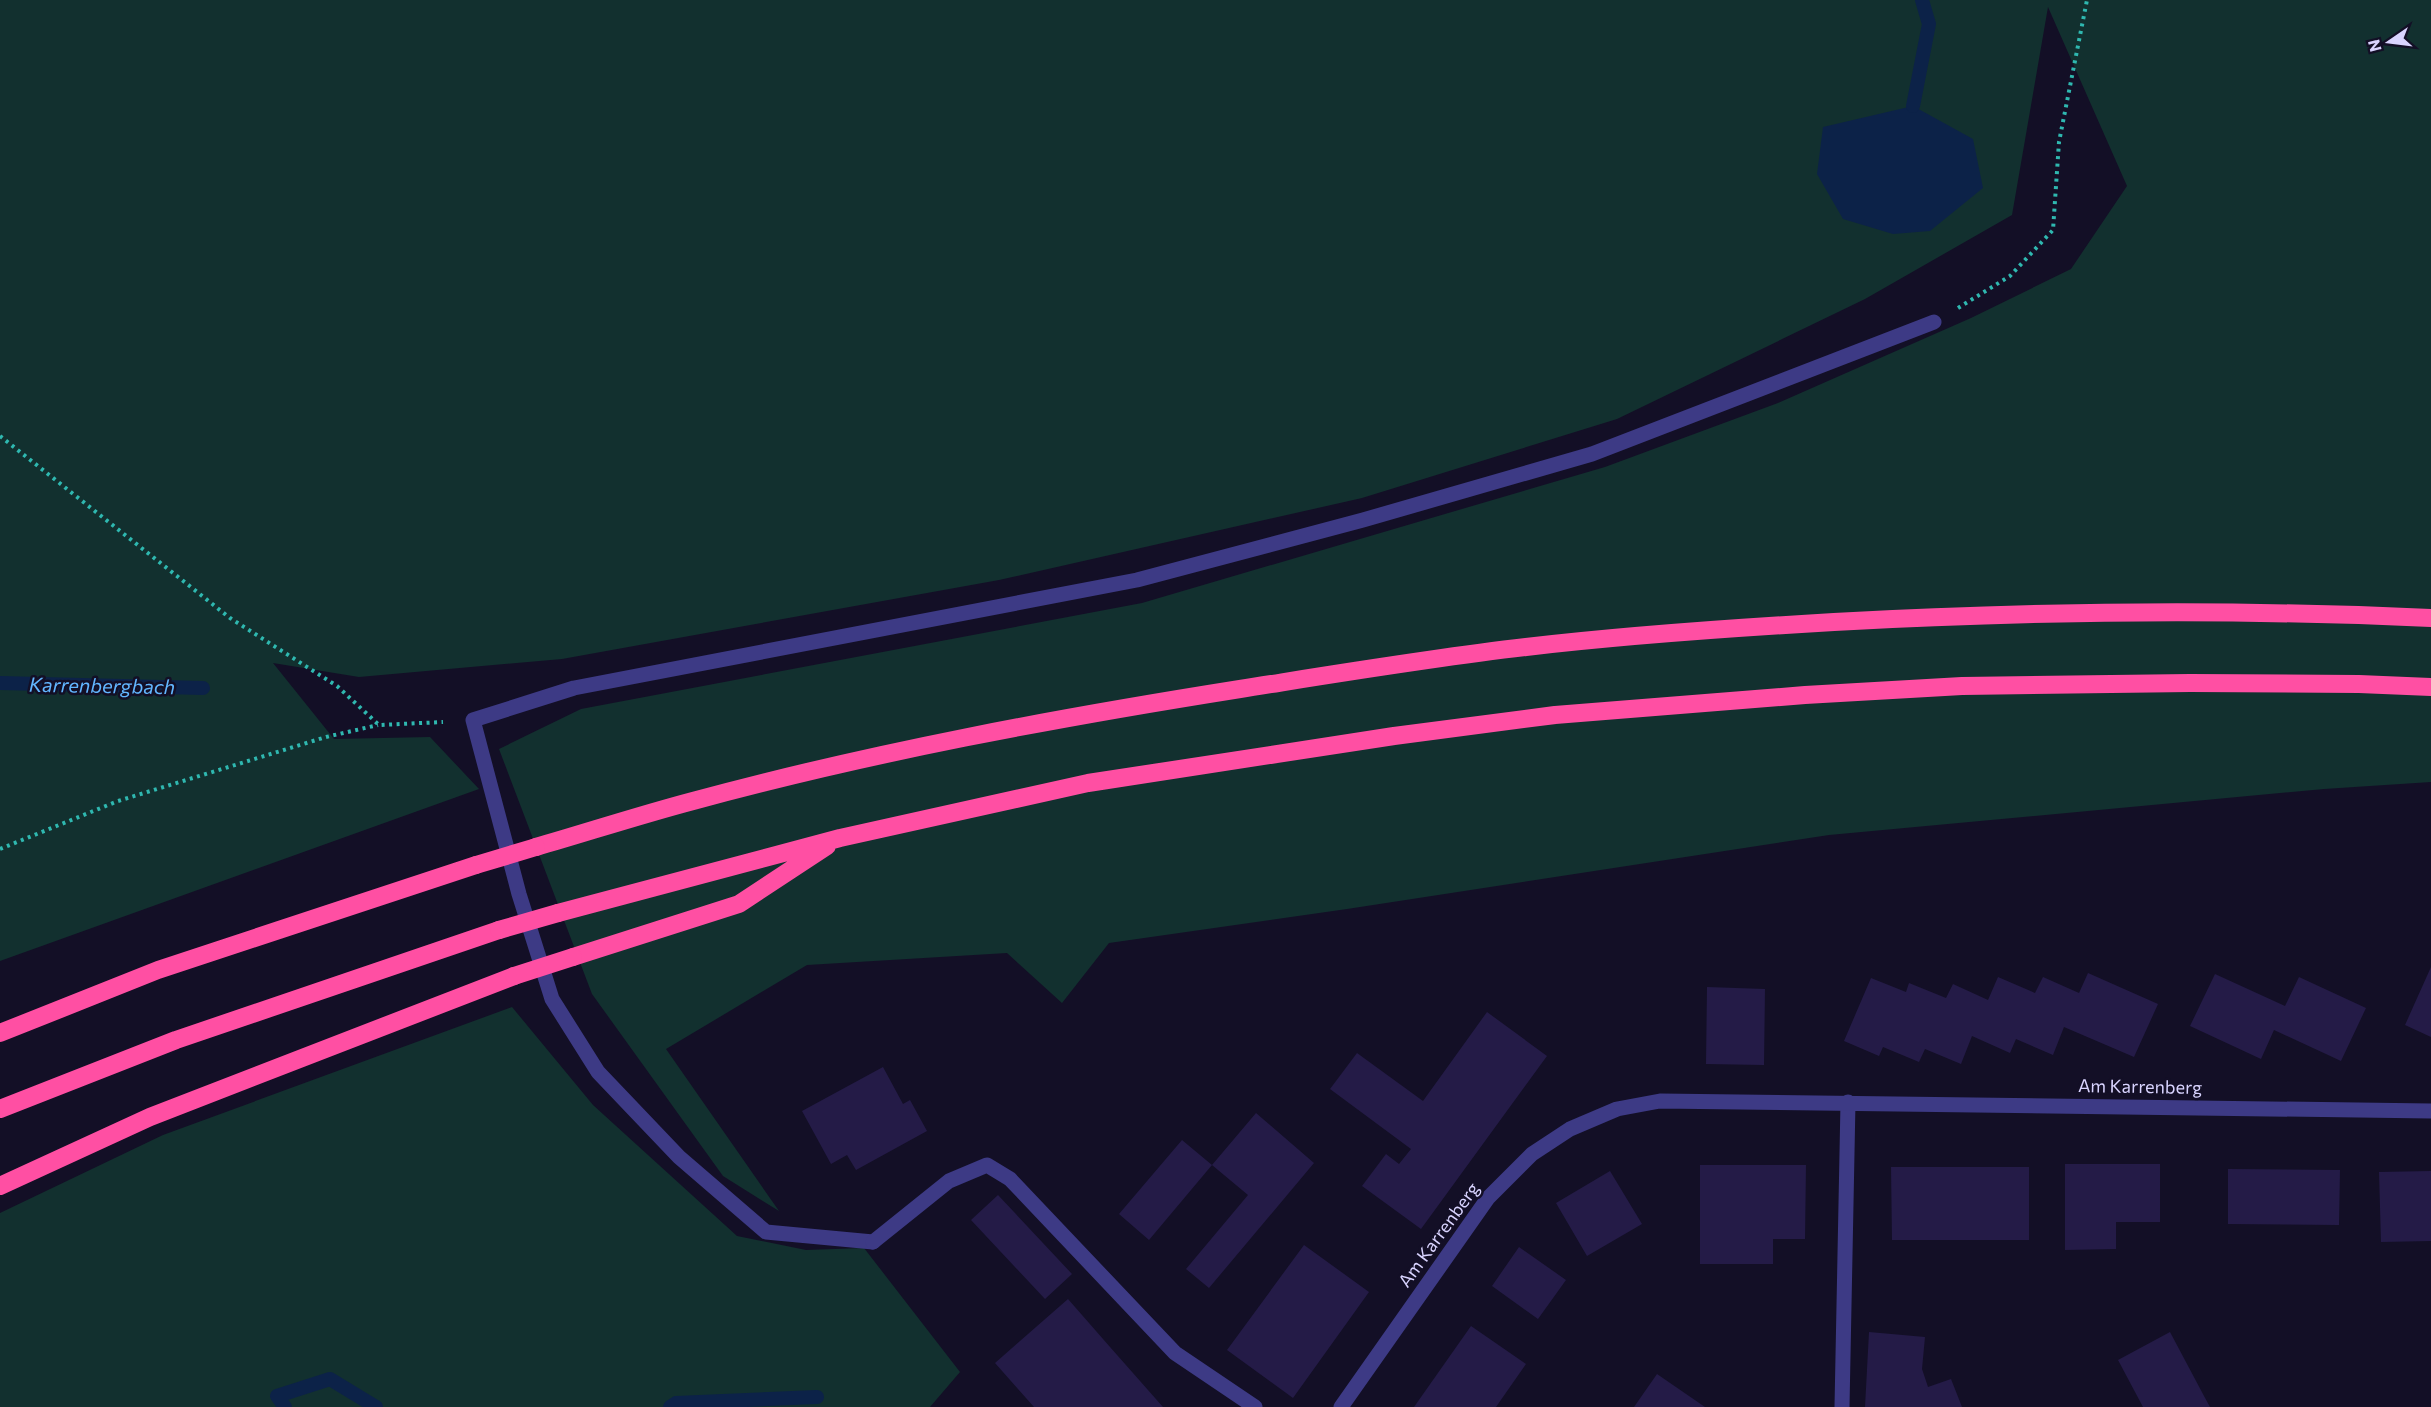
<svg xmlns="http://www.w3.org/2000/svg" width="2431" height="1407" font-family="Commissioner,sans-serif">
<style>
.green{fill:#12302f}
.water{fill:#0c2248}
.lines{fill:none;stroke-linecap:round;stroke-linejoin:round}
.stream{stroke:#0c2248;stroke-width:14}
.building{fill:#241b47}
.path{stroke:#2fb8b0;stroke-width:4;stroke-dasharray:3 4.5;stroke-linecap:butt}
.lane{stroke:#3d3a85;stroke-width:15}
.street{stroke:#3d3a85;stroke-width:15}
.highway{stroke:#ff4fa3;stroke-width:18}
.highway-bridge{stroke:#ff4fa3;stroke-width:18}
.labels{text-anchor:middle;stroke-width:5;stroke-linejoin:round;paint-order:stroke}
.street-label{font-size:18px;fill:#d9d4ff;stroke:#130f26}
.water-label{font-size:20px;font-style:italic;fill:#62b6ff;stroke:#130f26}
</style>
<rect width="100%" height="100%" fill="#130f26"/>
<path class="green" d="M0 0H2431V782L2324 789 1829 835 1347 909 1109 943 1062 1003 1007 953 807 965 666 1049 779 1211 723 1176 592 994 499 749 581 709 1142 603 1605 467 1778 403 1971 318 2071 269 2127 186 2048 7 2012 215 1865 299 1617 419 1362 498 999 580 562 659 359 677 273 663 334 739 430 737 479 789 0 961Z
M512 1007 593 1105 737 1236 806 1250 864 1248 960 1372 930 1407H0V1213L163 1135Z"/>
<path class="water" d="M1913 106 1973 139 1983 188 1930 231 1893 234 1843 219 1817 174 1823 127Z"/>
<g class="lines">
<path class="stream" d="M1913 106 1929 24 1922 0
M0 683 203 688
M285 1407 277 1396 330 1379 376 1407
M670 1407 676 1403 817 1397"/>
</g>
<path class="building" d="M2431 967V1037L2405 1025Z
M2088 973 2158 1004 2134 1057 2064 1027 2053 1055 2016 1039 2010 1053 1972 1036 1961 1064 1925 1049 1919 1062 1883 1047 1879 1056 1844 1041 1871 978 1906 992 1909 983 1946 998 1953 984 1988 1000 1998 977 2035 993 2043 977 2079 993Z
M2215 974 2285 1006 2299 977 2366 1008 2341 1061 2274 1030 2261 1059 2190 1026Z
M1707 987 1765 989 1764 1065 1706 1064Z
M1487 1012 1547 1056 1421 1229 1362 1186 1386 1154 1399 1164 1411 1149 1330 1089 1357 1053 1423 1101Z
M883 1067 903 1104 910 1100 927 1131 856 1170 847 1155 831 1164 802 1111Z
M1256 1113 1314 1163 1209 1288 1186 1269 1248 1195 1212 1165Z
M1182 1140 1212 1165 1149 1240 1119 1214Z
M2065 1164H2160V1222H2116V1249L2065 1250Z
M1700 1165H1806L1805 1239H1773V1264H1700Z
M1891 1167H2029V1240H1892Z
M2228 1169 2340 1170 2339 1225 2228 1224Z
M1610 1171 1642 1224 1587 1256 1556 1203Z
M2431 1171V1241L2381 1242 2379 1172Z
M998 1195 1072 1274 1045 1299 971 1220Z
M1304 1245 1369 1292 1293 1398 1227 1350Z
M1519 1247 1566 1280 1538 1319 1492 1286Z
M1068 1299 1110 1347 1163 1407H1034L995 1363Z
M1471 1326 1526 1364 1496 1407H1414Z
M1869 1332 1925 1337 1922 1369 1928 1387 1951 1379 1962 1407H1865Z
M2170 1332 2204 1396 2210 1407H2143L2118 1360Z
M1657 1374 1705 1407H1634Z"/>
<g class="lines">
<path class="path" d="M1958 308 2010 276 2053 230 2059 142 2087 0
M0 436 230 618 337 686 379 725 443 722
M0 849 118 801 326 737 378 725"/>
<path class="lane" d="M873 1242 766 1232 679 1157 598 1072 552 999 519 894 473 720 574 688 1137 580 1363 520 1592 454 1934 322
M1842 1407 1848 1102"/>
<path class="street" d="M873 1242 949 1181 987 1165 1010 1179 1175 1353 1255 1407
M1341 1407 1488 1198 1532 1154 1570 1129 1617 1109 1660 1101 2431 1111"/>
<path class="highway" d="M536 847C588 832 640 815 693 801 873 752 1057 718 1240 689 1335 674 1431 658 1526 647 1628 635 1731 628 1834 622 2033 611 2232 609 2431 618
M558 913 840 838 1088 783 1394 736 1555 715 1805 695 1962 686 2190 683 2359 684 2431 687
M573 957 739 904 827 846
M0 1033 158 970 476 865
M0 1109 176 1040 499 930
M0 1186 150 1117 514 976"/>
<path class="highway-bridge" d="M476 865 536 847
M499 930 558 913
M514 976 573 957"/>
</g>
<g class="labels">
<g class="street-label">
<text transform="translate(2140 1087) rotate(1)" y="6">Am Karrenberg</text>
<text transform="translate(1439 1235) rotate(-54)" y="6">Am Karrenberg</text>
</g>
<g class="water-label">
<text transform="translate(102 686) rotate(1)" y="7">Karrenbergbach</text>
</g>
</g>
<g transform="translate(2389 42) rotate(256)" stroke="#130f26" stroke-width="4.5" paint-order="stroke">
<path d="M0-4.5L10 22L0 15L-10 22Z" fill="#d9d4ff"/>
<text y="-9" font-size="16" font-weight="bold" text-anchor="middle" fill="#d9d4ff">N</text>
</g>
</svg>
